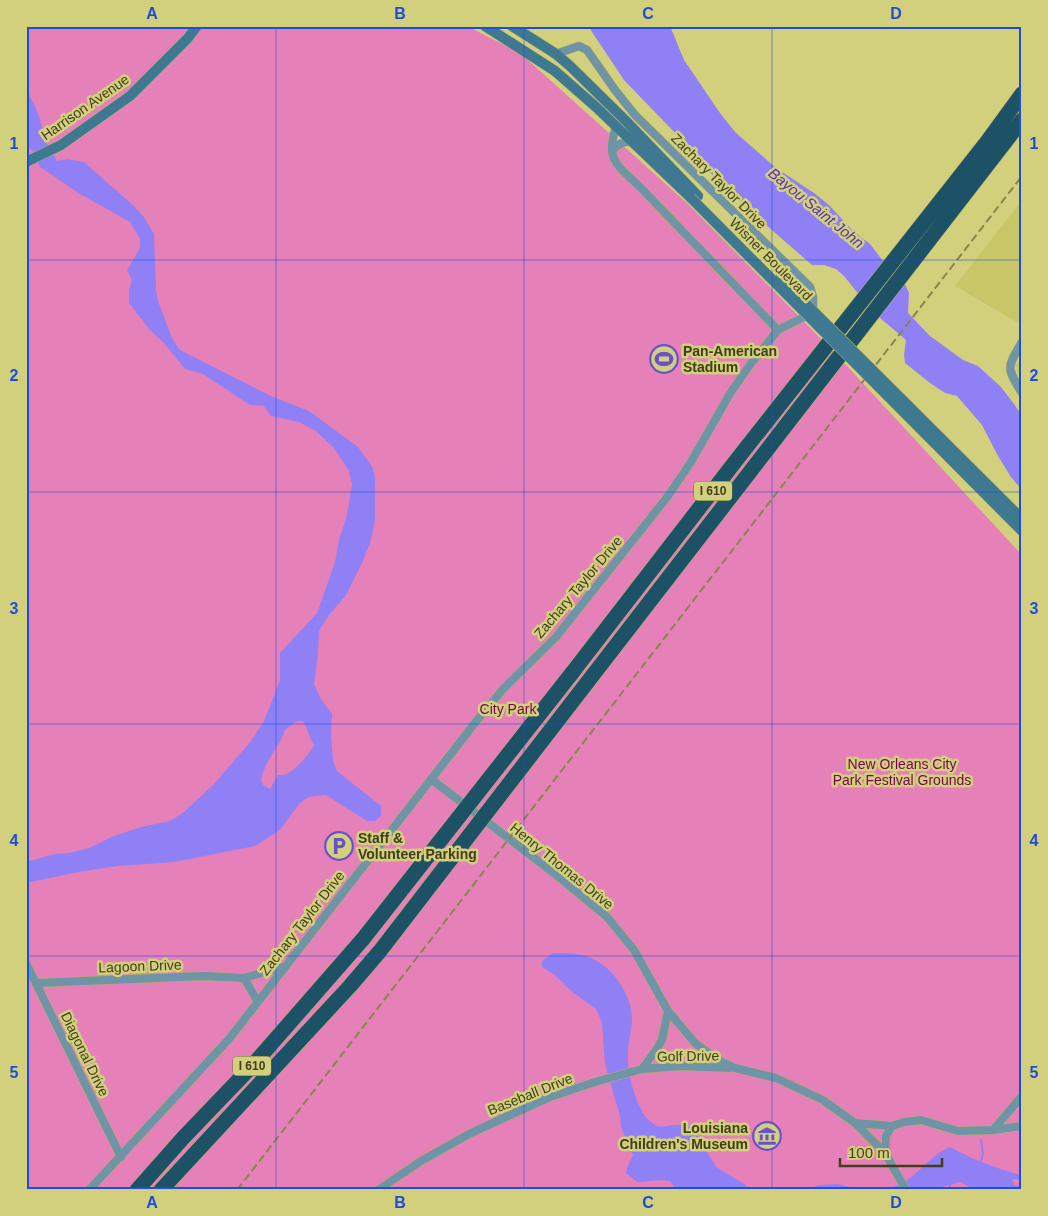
<svg xmlns="http://www.w3.org/2000/svg" width="1048" height="1216" font-family="Helvetica,sans-serif">
<style>
.built{fill:#c9c668}
.green{fill:#e680b8}
.water{fill:#9080f5;fill-rule:evenodd}
.lines{fill:none;stroke-linecap:round;stroke-linejoin:round}
.stream{stroke:#9080f5;stroke-width:2}
.street-casing{stroke:#b2b067;stroke-width:9}
.secondary-casing{stroke:#b2b067;stroke-width:11}
.highway-casing{stroke:#b2b067;stroke-width:16}
.street{stroke:#6f94a5;stroke-width:8}
.secondary{stroke:#3e7991;stroke-width:10}
.highway{stroke:#1d5165;stroke-width:15}
.rail{stroke:#88864b;stroke-width:2;stroke-dasharray:8 4;stroke-linecap:butt}
.secondary-bridge-casing{stroke:#b2b067;stroke-width:11;stroke-linecap:butt}
.highway-bridge-casing{stroke:#b2b067;stroke-width:16;stroke-linecap:butt}
.secondary-bridge{stroke:#3e7991;stroke-width:10}
.highway-bridge{stroke:#1d5165;stroke-width:15}
.grid{fill:none;stroke:#1d4ed8;stroke-width:1;stroke-opacity:0.55}
.labels{text-anchor:middle;stroke-width:5;stroke-linejoin:round;paint-order:stroke}
.shield{fill:#d2d07c;stroke:#6c6a38;stroke-width:1}
.shield-label{font-size:12px;font-weight:bold;fill:#403e1b}
.street-label{font-size:14px;fill:#403e1b;stroke:#d2d07c}
.poi-label{font-size:14px;font-weight:bold;fill:#403e1b;stroke:#d2d07c;text-anchor:start}
.park-label{font-size:14px;fill:#780252;stroke:#d2d07c}
.water-label{font-size:15px;font-style:italic;fill:#5432b9;stroke:#d2d07c}
.neatline{fill:none;stroke:#1d4ed8;stroke-width:2}
.grid-label{font-size:16px;text-anchor:middle;font-weight:bold;fill:#1d4ed8}
</style>
<rect width="100%" height="100%" fill="#d2d07c"/>
<path class="built" d="M1022 200V325L955 286Z
M1022 356V383L1017 373 1016 365Z"/>
<path class="green" d="M26 26H467L520 53 688 204 833 351 1022 555V1190H26Z"/>
<path class="water" d="M588 26H670L684 60 720 113 735 132 776 168 814 193 829 205 853 231 870 244 883 261 904 282 909 293 908 313 930 336 963 360 978 366 1001 387 1014 404 1022 416V490L1011 477 998 456 982 425 957 396 945 393 930 383 905 363 904 355 906 340 873 312 844 276 836 269 824 265H812L735 198 699 161 676 134 624 80Z
M26 87 39 116 45 140 57 161 67 159 84 162 134 206 144 217 154 234 156 291 159 304 172 338 180 350 273 397 309 411 358 447 373 468 375 478V520L371 540 363 561 346 595 329 615 319 631 318 654 314 684 321 699 332 714 331 734 333 761 337 771 381 806V816L375 821H367L326 795 314 796 307 798 299 804 280 830 255 846 174 862 118 866 78 872 26 883V862L55 854 69 853 89 848 114 836 141 827 170 821 184 812 214 784 251 741 264 721 280 680V653L317 613 335 562 339 540 347 515 352 485 349 471 334 448 316 431 299 422 271 416 264 406 250 405 203 374 185 369 163 342 150 330 129 303V290L132 280 127 270 140 248V239L130 222 80 194 40 167 32 150 26 145ZM297 721H303C308 729 309 737 314 745 310 753 295 771 286 774 284 775 281 775 278 775L270 789 263 785 261 779 266 765 275 749 280 742 285 730Z
M553 953C566 953 579 953 591 958 613 967 632 995 632 1019 632 1029 629 1039 628 1049 627 1068 631 1087 639 1105 643 1114 646 1120 655 1125 663 1129 674 1124 682 1125 685 1125 689 1126 693 1127L716 1167 746 1185 748 1190H677L670 1181C659 1179 648 1182 637 1182L626 1173 627 1168 633 1155 621 1127 620 1116 605 1064 602 1023 596 1009 572 992 555 975 542 967V961Z
M950 1147C970 1158 999 1170 1022 1175V1180L1012 1179 1015 1185 1022 1186V1190L973 1189 960 1182 931 1190H872C880 1189 888 1189 896 1186 917 1178 929 1155 950 1147Z
M837 1184 863 1190H806L819 1185Z"/>
<g class="lines">
<path class="stream" d="M981 1161 983 1154 981 1140
M948 1190 951 1183"/>
<defs>
<path id="street" d="M616 127C605 160 617 165 639 186L778 330
M612 151C617 145 622 141 631 142
M1022 342C1007 368 1006 367 1022 393
M431 779 555 874 607 917 634 950 668 1011 695 1043 718 1060 735 1068 776 1078 823 1100 855 1123 885 1153 906 1190
M26 963 121 1157
M244 978 258 1002
M37 983 204 976 244 978 283 967
M642 1069 681 1066 730 1068
M855 1123 892 1126 904 1122 921 1120 958 1131 993 1130 1022 1126
M993 1130 1022 1096
M885 1153 886 1136 892 1126
M89 1190 229 1039 478 719 504 688 556 637 668 496 691 462 731 392 752 362 778 330 808 315 813 308V297L810 287 635 115 615 90 587 50 579 46 556 54
M378 1190 421 1161 471 1133 508 1116 550 1097 595 1082 642 1069 656 1050 662 1040 668 1011"/>
<path id="secondary" d="M485 26 555 71 596 107 691 198
M512 26 556 54 570 66 625 120 698 196
M26 162 61 145 130 96 188 38 197 26"/>
<path id="highway" d="M572 673 738 458 987 142 1022 94
M586 684 1022 120
M137 1190 183 1138 252 1066 363 939
M161 1190 350 986 380 951"/>
</defs>
<use href="#street" class="street-casing"/>
<use href="#secondary" class="secondary-casing"/>
<use href="#highway" class="highway-casing"/>
<use href="#street" class="street"/>
<use href="#secondary" class="secondary"/>
<use href="#highway" class="highway"/>
<path class="rail" d="M237 1190 1022 176"/>
<defs>
<path id="secondary-bridge" d="M691 198 1022 531
M780 278 1022 519"/>
<path id="highway-bridge" d="M363 939 572 673
M380 951 586 684"/>
</defs>
<use href="#secondary-bridge" class="secondary-bridge-casing"/>
<use href="#highway-bridge" class="highway-bridge-casing"/>
<use href="#secondary-bridge" class="secondary-bridge"/>
<use href="#highway-bridge" class="highway-bridge"/>
</g>
<path class="grid" d="M276 26V1190M524 26V1190M772 26V1190M26 260H1022M26 492H1022M26 724H1022M26 956H1022"/>
<defs>
<symbol id="stadium-ring" viewBox="-11 -11 22 22"><circle r="9.5" fill="#d2d07c" stroke="#6852cb" stroke-width="1.5"/><path d="M0-5a6.5 5 0 1 0 0 10a6.5 5 0 1 0 0-10ZM-3.5-1.8h7v3.6h-7Z" fill="#6852cb"/></symbol>
<symbol id="parking-ring" viewBox="-11 -11 22 22"><circle r="9.5" fill="#d2d07c" stroke="#6852cb" stroke-width="1.5"/><path d="M-3.5-5.5H1a3.5 3.5 0 0 1 0 7H-1V5.5H-3.5ZM-1-3.4V-.6H.8a1.4 1.4 0 0 0 0-2.8Z" fill="#6852cb"/></symbol>
<symbol id="museum-ring" viewBox="-11 -11 22 22"><circle r="9.5" fill="#d2d07c" stroke="#6852cb" stroke-width="1.5"/><path d="M0-6L6-3V-2H-6V-3ZM-5-1h2V3h-2ZM-1-1h2V3h-2ZM3-1h2V3H3ZM-6 4H6V6H-6Z" fill="#6852cb"/></symbol>
</defs>
<g fill-rule="evenodd">
<use href="#stadium-ring" x="648" y="343" width="32" height="32"/>
<use href="#parking-ring" x="323" y="830" width="32" height="32"/>
<use href="#museum-ring" x="751" y="1120" width="32" height="32"/>
</g>
<g class="labels">
<g class="shield">
<rect x="694" y="481.5" width="38" height="19" rx="4"/>
<rect x="233" y="1056.5" width="38" height="19" rx="4"/>
</g>
<g class="shield-label">
<text x="713" y="495">I 610</text>
<text x="252" y="1070">I 610</text>
</g>
<g class="street-label">
<text transform="translate(85 107) rotate(-35)" y="5">Harrison Avenue</text>
<text transform="translate(719 181) rotate(45)" y="5">Zachary Taylor Drive</text>
<text transform="translate(771 259) rotate(45)" y="5">Wisner Boulevard</text>
<text transform="translate(578 587) rotate(-50)" y="5">Zachary Taylor Drive</text>
<text transform="translate(562 866) rotate(39)" y="5">Henry Thomas Drive</text>
<text transform="translate(302 923) rotate(-52)" y="5">Zachary Taylor Drive</text>
<text transform="translate(140 966) rotate(-2)" y="5">Lagoon Drive</text>
<text transform="translate(85 1054) rotate(64)" y="5">Diagonal Drive</text>
<text transform="translate(688 1056) rotate(-1)" y="5">Golf Drive</text>
<text transform="translate(530 1094) rotate(-22)" y="5">Baseball Drive</text>
</g>
<g class="poi-label">
<text x="683" y="356">Pan-American<tspan x="683" dy="16">Stadium</tspan></text>
<text x="358" y="843">Staff &amp;<tspan x="358" dy="16">Volunteer Parking</tspan></text>
<text x="748" y="1133" text-anchor="end">Louisiana<tspan x="748" dy="16">Children's Museum</tspan></text>
</g>
<g class="park-label">
<text x="508" y="714">City Park</text>
<text x="902" y="769">New Orleans City<tspan x="902" dy="16">Park Festival Grounds</tspan></text>
</g>
<g class="water-label">
<text transform="translate(816 208) rotate(39)" y="5">Bayou Saint John</text>
</g>
</g>
<rect width="1048" height="1216" fill="none" stroke="#d2d07c" stroke-width="55"/>
<path d="M840 1158v8h102v-8" fill="none" stroke="#403e1b" stroke-width="2.5"/>
<text x="848" y="1158" font-size="15" fill="#403e1b" stroke="#d2d07c" stroke-width="4" paint-order="stroke">100 m</text>
<rect x="28" y="28" width="992" height="1160" class="neatline"/>
<g class="grid-label">
<text x="152" y="19">A</text>
<text x="400" y="19">B</text>
<text x="648" y="19">C</text>
<text x="896" y="19">D</text>
<text x="14" y="149">1</text>
<text x="1034" y="149">1</text>
<text x="14" y="381">2</text>
<text x="1034" y="381">2</text>
<text x="14" y="614">3</text>
<text x="1034" y="614">3</text>
<text x="14" y="846">4</text>
<text x="1034" y="846">4</text>
<text x="14" y="1078">5</text>
<text x="1034" y="1078">5</text>
<text x="152" y="1208">A</text>
<text x="400" y="1208">B</text>
<text x="648" y="1208">C</text>
<text x="896" y="1208">D</text>
</g>
</svg>
